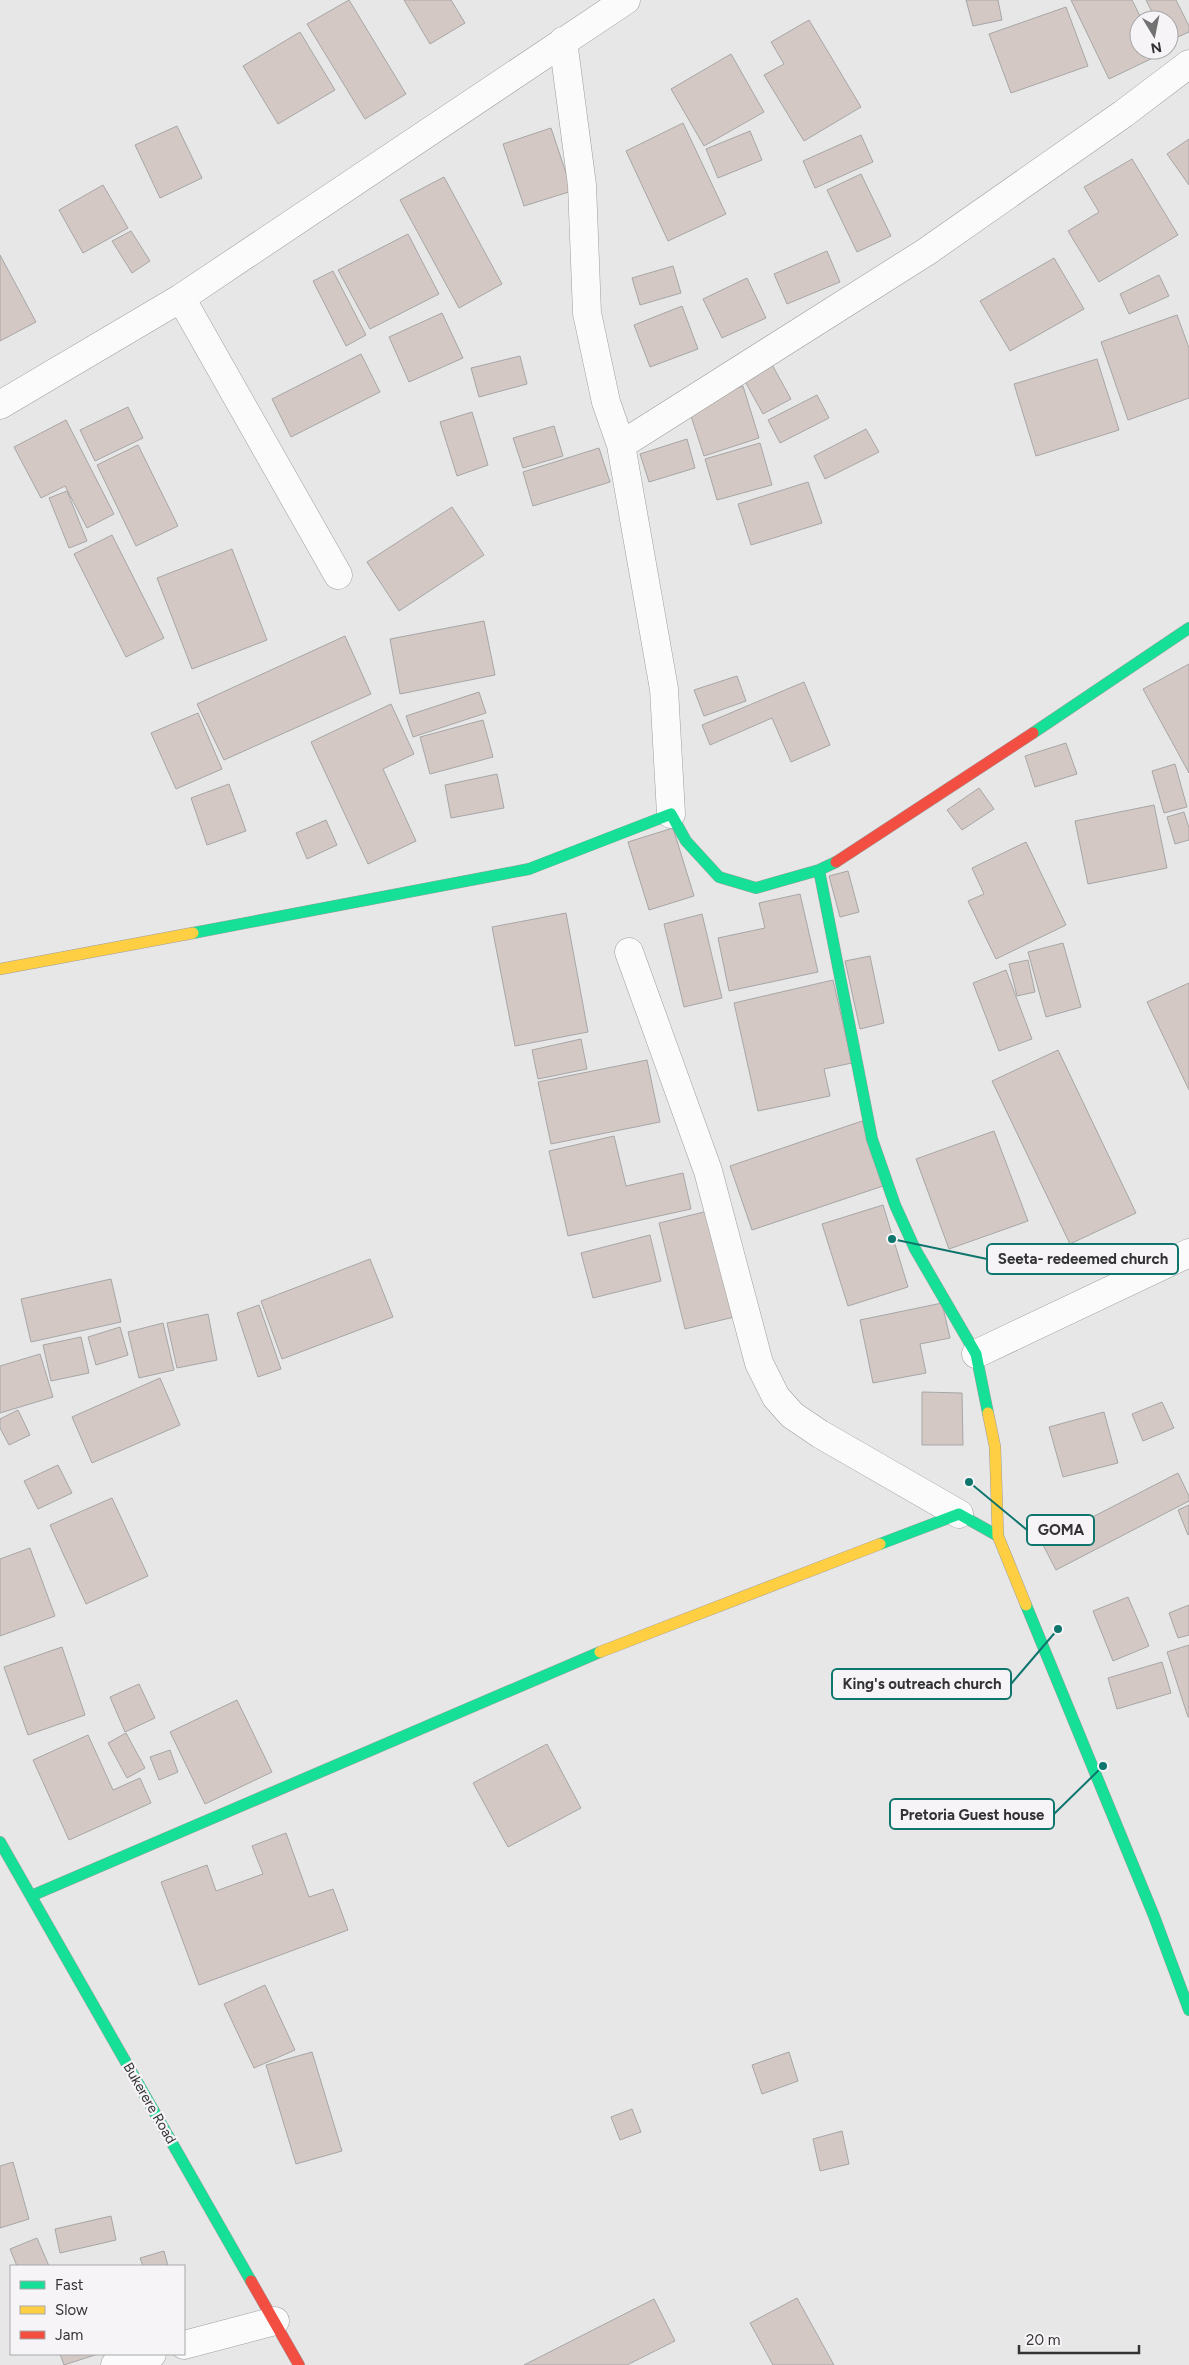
<svg xmlns="http://www.w3.org/2000/svg" width="1189" height="2365" font-family="Figtree,sans-serif">
<style>
.building{fill:#d3c8c3;stroke:#a7a6a7}
.lines{fill:none;stroke-linecap:round;stroke-linejoin:round}
.street-casing{stroke:#9e9e9e;stroke-width:29}
.fast-casing{stroke:#9e9e9e;stroke-width:12}
.slow-casing{stroke:#9e9e9e;stroke-width:12}
.jam-casing{stroke:#9e9e9e;stroke-width:12}
.street{stroke:#fcfbfc;stroke-width:28}
.fast{stroke:#16e098;stroke-width:11}
.slow{stroke:#ffcf43;stroke-width:11}
.jam{stroke:#f24e42;stroke-width:11}
.labels{text-anchor:middle;stroke-width:4.5;stroke-linejoin:round;paint-order:stroke}
.street-label{font-size:14px;fill:#343334;stroke:#f6f4f7}
.leader{fill:none;stroke:#0f766e;stroke-width:2}
.callout-dot{fill:#0f766e;stroke:#f6f4f7;stroke-width:2}
.callout{fill:#f6f4f7;stroke:#0f766e;stroke-width:2}
.callout-label{font-size:15px;text-anchor:middle;font-weight:bold;fill:#343334}
</style>
<rect width="100%" height="100%" fill="#e8e7e8"/>
<path class="building" d="M349 0 406 94 365 119 307 24Z
M404 0H451L465 23 430 44Z
M966 0H998L1002 20 973 26Z
M1071 0H1132L1142 20H1139V50H1156L1159 55 1109 79Z
M1146 0H1176L1189 26V32L1169 41V20H1156Z
M1066 7 1088 66 1011 93 989 34Z
M809 20 861 107 804 141 764 75 784 64 771 42Z
M300 32 335 90 278 124 243 66Z
M731 54 764 112 704 146 671 89Z
M683 123 726 214 668 241 626 151Z
M177 126 202 178 160 198 135 145Z
M551 128 572 191 524 206 503 144Z
M750 131 762 160 718 178 706 149Z
M861 135 873 162 815 188 803 161Z
M1189 139V185L1167 154Z
M1132 159 1178 235 1099 282 1068 231 1099 212 1084 187Z
M861 174 891 236 857 252 827 190Z
M444 177 502 284 459 308 400 200Z
M103 185 128 228 83 253 59 210Z
M131 231 150 261 132 273 112 241Z
M408 234 439 294 370 329 338 270Z
M827 251 840 282 787 304 774 274Z
M0 255 36 322 0 341Z
M1054 258 1084 309 1010 351 980 301Z
M673 266 681 293 640 305 632 278Z
M333 271 366 335 346 346 313 281Z
M1159 275 1169 296 1129 314 1120 294Z
M747 278 766 318 722 338 703 299Z
M682 306 698 349 650 367 634 325Z
M442 313 463 358 409 382 389 337Z
M1177 315 1189 348V398L1128 420 1101 342Z
M361 354 380 392 291 437 272 399Z
M520 356 527 384 479 397 471 368Z
M1097 359 1119 430 1036 456 1014 384Z
M770 361 791 399 763 414 742 376Z
M743 386 759 438 704 456 687 404Z
M817 395 829 418 780 443 768 420Z
M128 407 143 438 95 461 80 430Z
M472 412 488 465 457 476 440 422Z
M66 420 114 514 87 528 65 486 41 498 14 447Z
M554 426 563 456 523 468 513 438Z
M866 429 879 452 825 479 814 456Z
M687 439 695 468 649 482 640 454Z
M760 443 772 485 717 500 705 459Z
M138 445 178 526 136 546 97 465Z
M599 448 610 482 533 506 523 472Z
M808 482 822 523 751 545 738 504Z
M67 491 87 541 69 548 49 498Z
M452 507 484 555 399 611 367 562Z
M112 535 164 638 126 657 74 554Z
M232 549 267 640 192 669 157 578Z
M484 621 495 675 400 694 390 639Z
M345 636 371 694 224 760 197 704Z
M1189 664V773L1143 689Z
M737 676 746 701 704 716 694 690Z
M804 682 830 745 791 762 772 718 710 745 702 725Z
M479 692 486 713 413 737 406 716Z
M391 704 414 754 383 769 416 841 368 864 311 742Z
M198 713 222 769 176 789 151 733Z
M483 720 493 757 430 774 420 737Z
M1066 743 1077 774 1035 787 1025 756Z
M1175 764 1187 807 1164 813 1152 771Z
M497 774 504 808 451 818 445 785Z
M229 784 246 831 207 845 191 798Z
M979 788 994 809 962 830 947 810Z
M1154 805 1167 868 1088 884 1075 821Z
M1184 812 1189 828V840L1175 844 1167 817Z
M326 820 337 845 307 859 296 833Z
M673 828 694 896 649 910 628 842Z
M1026 842 1066 925 996 959 968 901 984 894 972 868Z
M848 871 859 912 840 917 829 876Z
M800 894 818 972 729 991 718 938 765 928 759 903Z
M566 913 588 1032 515 1046 492 927Z
M702 914 722 998 684 1007 664 924Z
M1063 943 1081 1007 1046 1017 1028 952Z
M870 956 884 1023 860 1029 845 961Z
M1028 960 1035 992 1017 996 1009 964Z
M1006 970 1032 1039 999 1051 973 983Z
M833 980 852 1063 824 1069 830 1096 758 1111 734 1003Z
M1189 983V1090L1147 1002Z
M581 1039 587 1069 538 1079 532 1050Z
M1058 1050 1136 1213 1070 1244 992 1081Z
M647 1060 660 1122 551 1144 538 1082Z
M862 1121 883 1186 752 1230 730 1166Z
M994 1131 1028 1221 949 1249 916 1159Z
M614 1136 626 1186 683 1173 691 1209 568 1236 549 1151Z
M883 1205 908 1287 848 1306 822 1224Z
M708 1211 734 1317 685 1329 659 1223Z
M650 1235 661 1281 593 1298 581 1253Z
M370 1259 393 1317 282 1359 261 1301Z
M111 1279 121 1322 31 1342 21 1299Z
M942 1303 950 1338 920 1344 926 1373 873 1383 860 1320Z
M259 1305 281 1369 258 1377 237 1313Z
M208 1314 217 1360 177 1368 167 1323Z
M163 1323 174 1370 139 1378 128 1332Z
M120 1327 128 1355 96 1365 88 1337Z
M81 1337 89 1373 51 1381 43 1345Z
M40 1354 53 1397 0 1413V1366Z
M160 1378 180 1425 92 1463 72 1417Z
M922 1392 962 1393 963 1445H922Z
M1162 1402 1174 1428 1143 1441 1132 1414Z
M18 1410 30 1435 9 1445 0 1428V1419Z
M1104 1412 1118 1463 1063 1477 1049 1427Z
M58 1465 72 1493 38 1509 24 1481Z
M1178 1473 1189 1496V1501L1056 1570 1042 1543Z
M112 1498 148 1576 86 1604 50 1525Z
M1189 1505V1534L1188 1535 1178 1510Z
M30 1548 55 1616 0 1636V1559Z
M1128 1597 1149 1646 1113 1661 1093 1611Z
M1189 1605V1635L1178 1638 1169 1613Z
M1189 1645V1717H1188L1167 1652Z
M62 1647 85 1715 28 1735 4 1667Z
M1162 1662 1171 1693 1117 1709 1108 1678Z
M139 1684 155 1718 125 1732 110 1697Z
M237 1700 272 1772 205 1804 170 1732Z
M126 1733 145 1768 127 1778 108 1743Z
M88 1735 113 1790 140 1778 151 1803 69 1840 33 1760Z
M547 1744 581 1808 508 1847 473 1783Z
M170 1750 178 1772 159 1780 150 1757Z
M286 1833 309 1897 333 1889 348 1930 199 1985 161 1882 207 1865 216 1891 263 1874 252 1846Z
M265 1985 295 2050 254 2068 224 2004Z
M312 2052 342 2151 296 2164 266 2065Z
M789 2052 798 2081 762 2094 752 2065Z
M632 2109 641 2132 620 2140 611 2117Z
M842 2131 849 2164 820 2171 813 2139Z
M13 2162 29 2219 0 2228V2166Z
M111 2216 116 2240 60 2253 55 2229Z
M37 2238 49 2266H17L10 2249Z
M164 2251 168 2266H143L140 2258Z
M797 2298 834 2365H773L750 2323Z
M654 2299 675 2341 627 2365H524Z
M60 2354H98L64 2365Z"/>
<g class="lines">
<defs>
<path id="street" d="M563 41 582 185 587 313 606 402 621 445 664 689 671 814
M181 298 338 575
M0 405 181 298 626 0
M621 445 926 252 1123 114 1189 64
M629 952 708 1171 759 1363 776 1397 792 1415 820 1434 959 1514
M976 1354 1189 1253
M184 2345 275 2321
M115 2365 152 2354"/>
<path id="fast" d="M1033 733 1189 628
M819 870 872 1139 895 1205 915 1249 976 1354 988 1413
M193 933 529 869 671 814 686 841 719 877 756 888 819 870 836 862
M880 1544 959 1514 998 1536
M1026 1605 1154 1916 1189 2010
M0 1842 251 2281
M31 1896 600 1652"/>
<path id="slow" d="M0 969 193 933
M988 1413 995 1447 998 1536 1026 1605
M600 1652 880 1544"/>
<path id="jam" d="M836 862 1033 733
M251 2281 299 2365"/>
</defs>
<use href="#street" class="street-casing"/>
<use href="#fast" class="fast-casing"/>
<use href="#slow" class="slow-casing"/>
<use href="#jam" class="jam-casing"/>
<use href="#street" class="street"/>
<use href="#fast" class="fast"/>
<use href="#slow" class="slow"/>
<use href="#jam" class="jam"/>
</g>
<g class="labels">
<g class="street-label">
<text transform="translate(150 2103) rotate(60)" y="5">Bukerere Road</text>
</g>
</g>
<path class="leader" d="M892 1239L987 1259M969 1482L1027 1530M1058 1629L1011 1684M1103 1766L1054 1814"/>
<g class="callout-dot">
<circle cx="892" cy="1239" r="5"/>
<circle cx="969" cy="1482" r="5"/>
<circle cx="1058" cy="1629" r="5"/>
<circle cx="1103" cy="1766" r="5"/>
</g>
<g class="callout">
<rect x="987" y="1244" width="191" height="30" rx="5"/>
<rect x="1027" y="1515" width="67" height="30" rx="5"/>
<rect x="832" y="1669" width="179" height="30" rx="5"/>
<rect x="890" y="1799" width="164" height="30" rx="5"/>
</g>
<g class="callout-label">
<text x="1083" y="1264">Seeta- redeemed church</text>
<text x="1061" y="1535">GOMA</text>
<text x="922" y="1689">King's outreach church</text>
<text x="972" y="1820">Pretoria Guest house</text>
</g>
<rect x="10" y="2265" width="175" height="90" fill="#f6f4f7" stroke="#a8a7a9"/>
<rect x="20" y="2281" width="25" height="8" fill="#16e098" stroke="#a8a7a9"/>
<text x="55" y="2290" font-size="15" fill="#343334">Fast</text>
<rect x="20" y="2306" width="25" height="8" fill="#ffcf43" stroke="#a8a7a9"/>
<text x="55" y="2315" font-size="15" fill="#343334">Slow</text>
<rect x="20" y="2331" width="25" height="8" fill="#f24e42" stroke="#a8a7a9"/>
<text x="55" y="2340" font-size="15" fill="#343334">Jam</text>
<g transform="translate(1154 35) rotate(170)"><circle r="24" fill="#f6f4f7" stroke="#a8a7a9"/>
<path d="M0-4L9 19L0 12L-9 19Z" fill="#737273"/>
<text y="-8" font-size="14" font-weight="bold" text-anchor="middle" fill="#343334">N</text>
</g>
<path d="M1019 2345v8h120v-8" fill="none" stroke="#343334" stroke-width="2.5"/>
<text x="1026" y="2345" font-size="15" fill="#343334" stroke="#f6f4f7" stroke-width="4" paint-order="stroke">20 m</text>
</svg>
